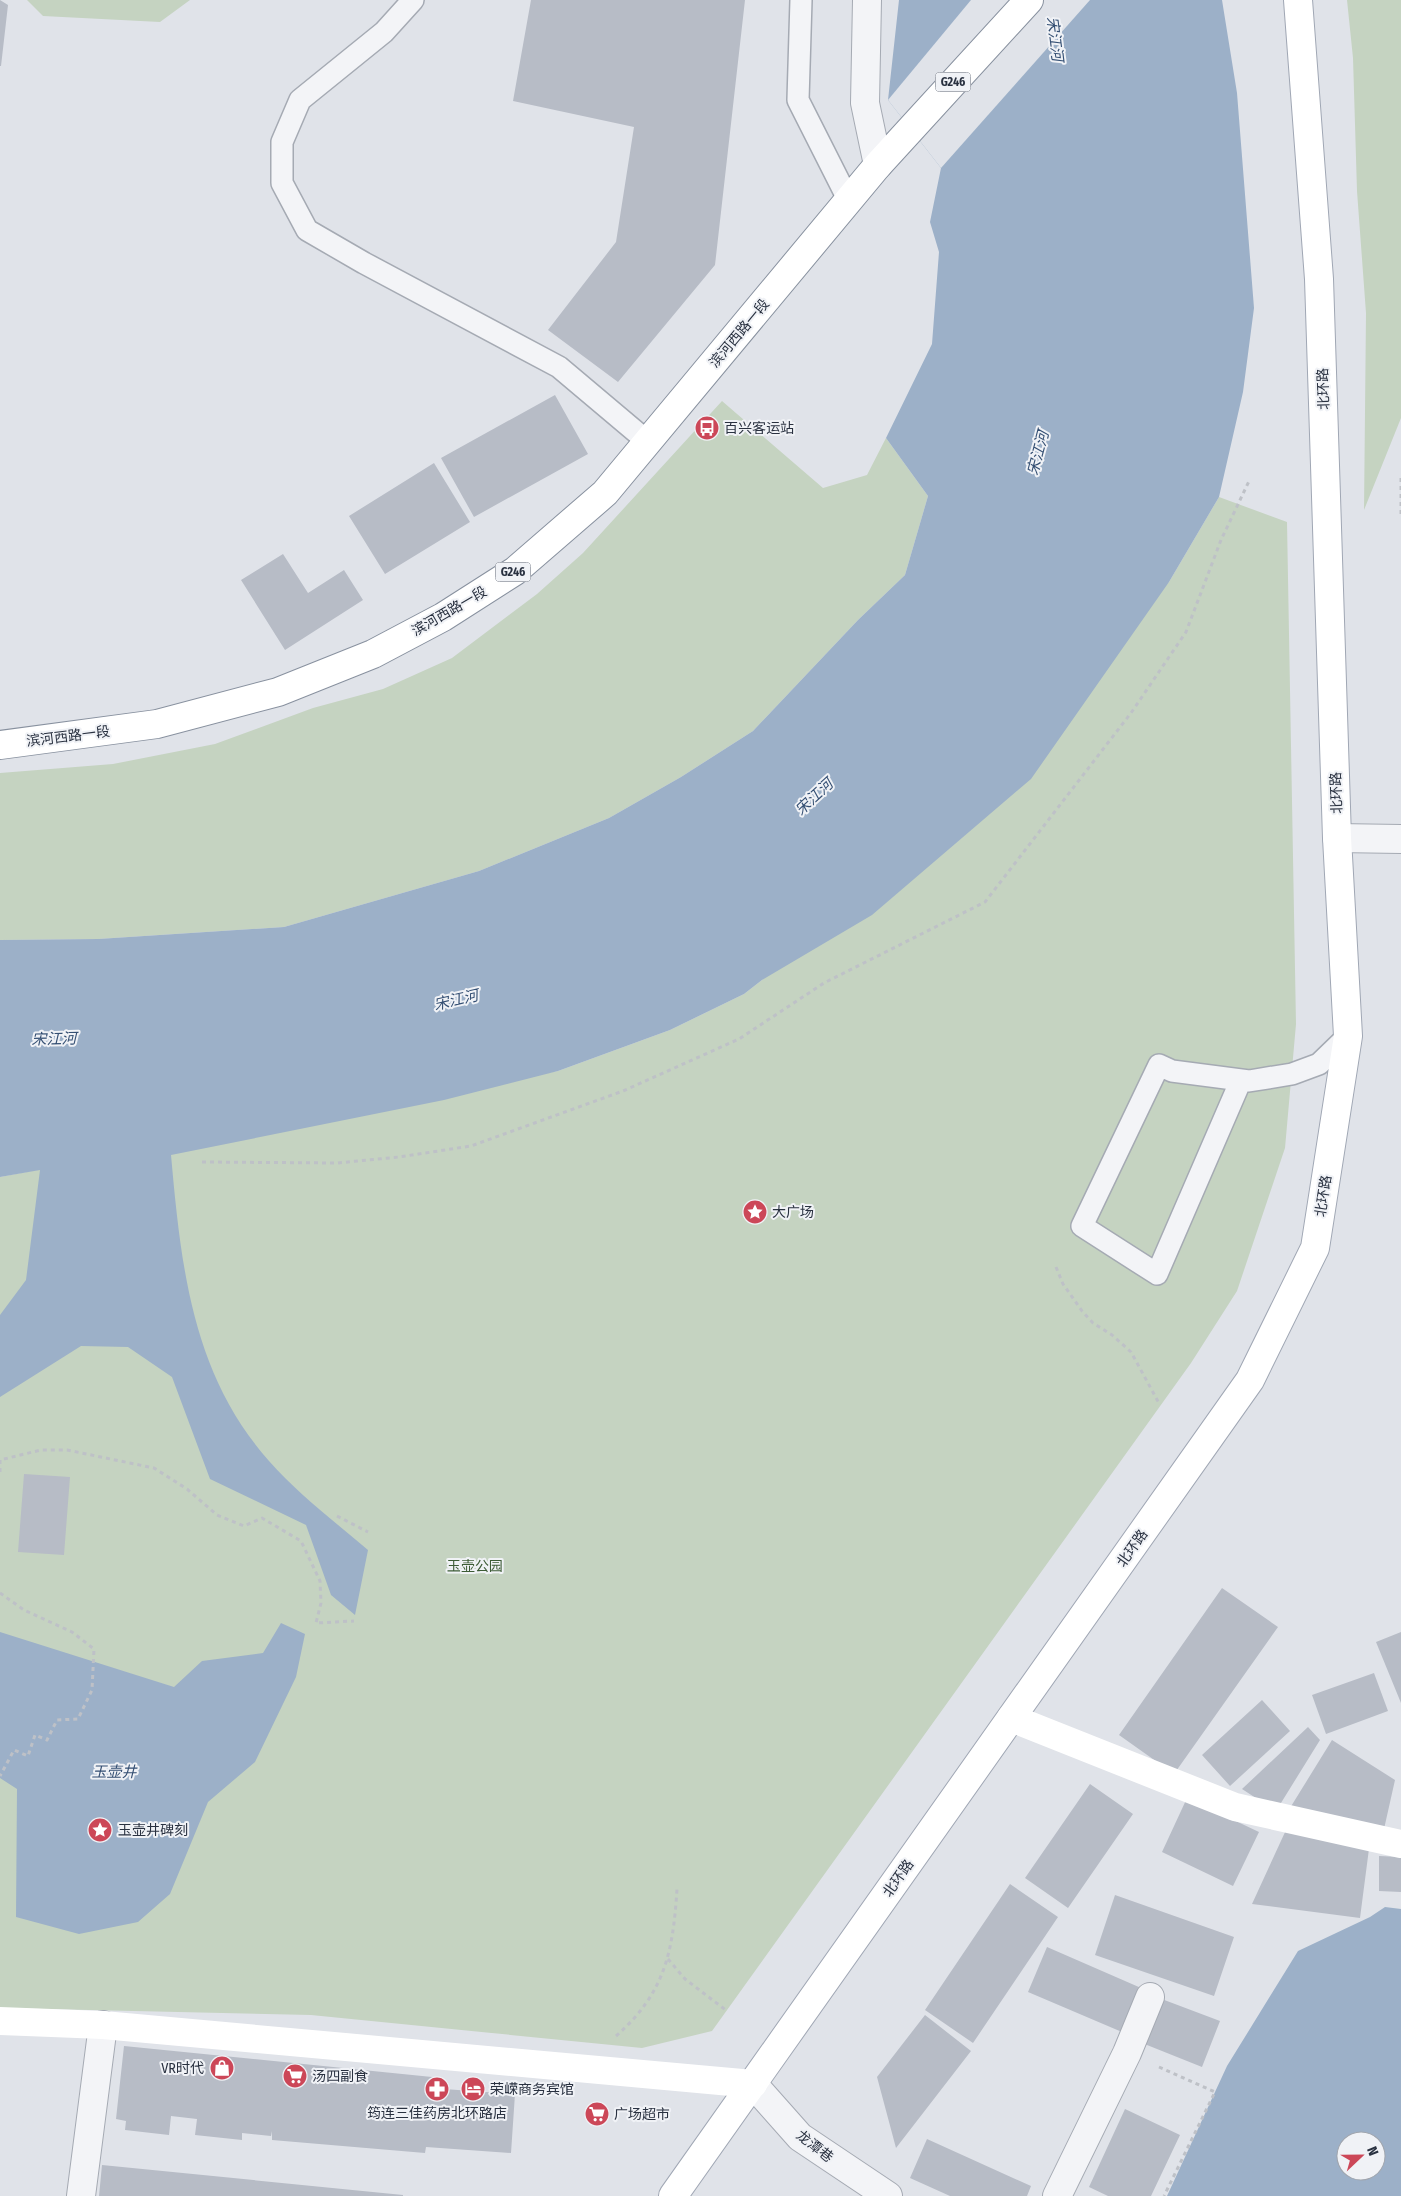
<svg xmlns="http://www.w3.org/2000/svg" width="1401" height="2196" font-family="'Fira Sans Condensed','Noto Sans SC',sans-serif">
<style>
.green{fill:#c5d3c1}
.water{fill:#9cb0c8;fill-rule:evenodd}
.pier{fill:#e0e3e9}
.building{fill:#b7bcc6}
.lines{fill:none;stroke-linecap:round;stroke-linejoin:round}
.lane-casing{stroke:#a5aab3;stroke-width:24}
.street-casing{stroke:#a5aab3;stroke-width:30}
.primary-casing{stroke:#a0a7b4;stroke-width:30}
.highway-casing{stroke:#88919f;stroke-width:30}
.path{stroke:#bec1c7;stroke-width:3;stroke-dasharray:4 4;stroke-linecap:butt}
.lane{stroke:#f3f4f7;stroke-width:21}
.street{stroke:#f3f4f7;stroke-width:28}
.secondary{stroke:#fff;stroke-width:28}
.primary{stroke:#fff;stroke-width:28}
.highway{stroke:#fff;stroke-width:28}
.labels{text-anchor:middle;stroke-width:4;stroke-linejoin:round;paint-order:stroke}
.shield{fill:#f0f2f6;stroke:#656b77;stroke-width:1}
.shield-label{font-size:12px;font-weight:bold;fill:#293140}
.street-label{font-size:14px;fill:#293140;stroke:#f0f2f6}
.poi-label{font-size:14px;fill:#293140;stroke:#f0f2f6;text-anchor:start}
.park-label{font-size:14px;fill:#3d5c36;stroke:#f0f2f6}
.water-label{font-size:15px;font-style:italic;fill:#344f73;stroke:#f0f2f6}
</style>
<rect width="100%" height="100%" fill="#e0e3e9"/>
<path class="green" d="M27 0H190L160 22 43 16Z
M1347 0H1401V418L1364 510 1366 313 1357 191 1353 58Z
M722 401 823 488 867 475 886 438 928 496 905 575 858 620 753 731 681 777 609 818 479 871 284 927 98 939 0 940V773L113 764 215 744 313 708 383 689 452 658 537 594 583 553Z
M1219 497 1287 522 1296 1024 1285 1148 1237 1291 1191 1363 712 2031 642 2048 311 2015 0 2008V1177L558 1071 670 1030 744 994 762 980 1169 582Z"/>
<path class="water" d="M899 0H1222L1237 93 1254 308 1243 392 1219 497 1169 582 1031 779 872 915 762 980 744 994 670 1030 558 1071 444 1100 171 1155C181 1266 192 1374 269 1461 298 1494 334 1521 368 1550L355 1615 331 1595 306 1525 210 1479 172 1377 128 1347 81 1346 0 1397V1315L26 1280 40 1170 0 1177V940L98 939 284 927 479 871 609 818 681 777 753 731 858 620 905 575 928 496 886 438 932 344 939 252 930 222 941 168 888 100Z
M281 1623 305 1634 296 1677 255 1762 208 1802 170 1894 138 1922 79 1934 16 1917 17 1789 0 1778V1632L174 1687 202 1661 263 1653Z
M1385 1907 1401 1909V2196H1167L1227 2066 1298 1951 1370 1917ZM1346 2141H1376V2171H1346Z"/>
<path class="pier" d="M971 0H1090L941 168 888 100Z"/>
<path class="building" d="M0 0 8 5 1 66H0Z
M531 0H745L715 265 618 382 548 330 616 242 634 127 513 101Z
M555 395 588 454 474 517 441 458Z
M434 463 470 522 385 574 349 516Z
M283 554 308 593 344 570 363 600 285 650 241 580Z
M24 1474 70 1477 64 1555 18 1552Z
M1222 1588 1278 1627 1174 1774 1119 1735Z
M1401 1632V1703L1376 1642Z
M1374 1673 1388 1711 1326 1734 1312 1695Z
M1262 1700 1290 1731 1230 1786 1202 1755Z
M1308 1727 1320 1740 1276 1811 1242 1789Z
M1332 1740 1395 1780 1384 1829 1290 1808Z
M1090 1784 1133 1814 1068 1908 1025 1878Z
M1187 1798 1259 1832 1233 1886 1162 1852Z
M1286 1830 1370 1841 1360 1918 1252 1904Z
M1379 1856 1401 1857V1892L1379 1891Z
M1010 1884 1058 1917 973 2043 925 2010Z
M1115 1895 1234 1937 1214 1996 1095 1955Z
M1047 1947 1148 1991 1129 2035 1028 1992Z
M1159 1998 1220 2021 1202 2067 1142 2043Z
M925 2015 971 2051 896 2148 877 2077Z
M124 2046 432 2077 430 2088 515 2094 511 2153 426 2147 425 2153 272 2140V2131L271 2136 242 2133V2140L195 2135 197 2119 171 2116 169 2135 125 2130 126 2121 116 2119Z
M1125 2109 1180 2135 1151 2196H1108L1089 2187Z
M927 2139 1031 2186 1027 2196H950L910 2178Z
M102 2165 403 2195V2196H99Z"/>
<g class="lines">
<defs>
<path id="lane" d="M413 0 384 32 300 100 282 142V183L307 230 364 263 559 367 648 442
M801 0 798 100 849 201
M1241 1080 1157 1274 1082 1226 1159 1065 1172 1071 1249 1081 1292 1074 1319 1064 1348 1036"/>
<path id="street" d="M867 0 865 103 878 165
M1337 838 1401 839
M753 2084 800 2137 888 2196
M81 2196 103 2025
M1057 2196 1127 2053 1150 1997"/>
<path id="primary" d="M673 2196 1250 1380 1315 1248 1348 1036 1337 838 1319 279 1298 0"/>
<path id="highway" d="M0 745 157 724 278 692 373 654 443 617 515 571 605 493 878 165 1029 0"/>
</defs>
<use href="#lane" class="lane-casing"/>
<use href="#street" class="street-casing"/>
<use href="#primary" class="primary-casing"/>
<use href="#highway" class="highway-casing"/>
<path class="path" d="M1401 478V514
M202 1162 337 1163 399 1157 471 1146 623 1091 739 1039 824 983 985 902 1131 713 1186 632 1221 540 1250 479
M1056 1267 1063 1284 1082 1311 1093 1323 1112 1335 1131 1352 1160 1405
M0 1472V1460L41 1450H67L154 1468 187 1489 217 1515 244 1526 262 1518 301 1541 320 1581 321 1603 316 1623 354 1621
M337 1516 368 1532
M0 1593 24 1610 72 1632 94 1649 92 1690 78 1719 57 1720 47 1740 35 1735 28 1756 14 1750 0 1776
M668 1959 685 1979 727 2011
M616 2036C665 1993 673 1952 677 1889
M1159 2067 1215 2092 1164 2196"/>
<use href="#lane" class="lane"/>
<use href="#street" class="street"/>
<path class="secondary" d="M1011 1718 1235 1807 1401 1844
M0 2021 103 2025 753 2084"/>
<use href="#primary" class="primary"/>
<use href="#highway" class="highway"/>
</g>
<defs>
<symbol id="bus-disc" viewBox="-11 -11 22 22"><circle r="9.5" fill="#cc4758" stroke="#f0f2f6"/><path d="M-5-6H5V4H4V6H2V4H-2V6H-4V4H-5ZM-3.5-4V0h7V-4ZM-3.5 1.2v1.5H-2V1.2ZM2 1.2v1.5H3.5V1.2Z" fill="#fff"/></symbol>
<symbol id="sight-disc" viewBox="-11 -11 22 22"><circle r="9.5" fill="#cc4758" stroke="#f0f2f6"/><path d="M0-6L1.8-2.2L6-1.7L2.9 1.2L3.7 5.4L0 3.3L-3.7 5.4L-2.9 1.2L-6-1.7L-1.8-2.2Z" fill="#fff"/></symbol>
<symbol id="shop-disc" viewBox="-11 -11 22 22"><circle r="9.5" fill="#cc4758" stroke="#f0f2f6"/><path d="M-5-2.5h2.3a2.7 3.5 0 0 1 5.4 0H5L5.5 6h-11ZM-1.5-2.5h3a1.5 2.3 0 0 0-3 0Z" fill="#fff"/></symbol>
<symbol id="supermarket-disc" viewBox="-11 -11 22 22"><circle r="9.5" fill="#cc4758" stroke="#f0f2f6"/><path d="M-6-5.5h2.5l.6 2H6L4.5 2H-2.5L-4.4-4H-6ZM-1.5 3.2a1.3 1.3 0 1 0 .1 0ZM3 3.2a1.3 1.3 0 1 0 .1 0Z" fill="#fff"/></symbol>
<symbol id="pharmacy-disc" viewBox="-11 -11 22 22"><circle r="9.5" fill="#cc4758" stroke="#f0f2f6"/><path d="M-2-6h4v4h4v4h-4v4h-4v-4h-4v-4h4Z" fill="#fff"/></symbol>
<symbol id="hotel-disc" viewBox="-11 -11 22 22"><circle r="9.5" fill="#cc4758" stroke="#f0f2f6"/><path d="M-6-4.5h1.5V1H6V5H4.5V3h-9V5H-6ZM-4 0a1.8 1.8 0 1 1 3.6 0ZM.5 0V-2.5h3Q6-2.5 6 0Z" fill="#fff"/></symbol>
</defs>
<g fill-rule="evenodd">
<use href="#bus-disc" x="693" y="414" width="28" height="28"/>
<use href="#sight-disc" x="741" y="1198" width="28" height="28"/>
<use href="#sight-disc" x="86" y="1816" width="28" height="28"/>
<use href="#shop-disc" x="208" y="2054" width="28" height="28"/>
<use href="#supermarket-disc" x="281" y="2062" width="28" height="28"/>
<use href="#pharmacy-disc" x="423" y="2075" width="28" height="28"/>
<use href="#hotel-disc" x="459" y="2075" width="28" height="28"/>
<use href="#supermarket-disc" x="583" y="2100" width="28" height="28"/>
</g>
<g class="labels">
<g class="shield">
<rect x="935.5" y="72.5" width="35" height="19" rx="4"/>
<rect x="495.5" y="562.5" width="35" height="19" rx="4"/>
</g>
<g class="shield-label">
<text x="953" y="86">G246</text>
<text x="513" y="576">G246</text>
</g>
<g class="street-label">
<text transform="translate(739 333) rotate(-50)" y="5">滨河西路一段</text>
<text transform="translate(1323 389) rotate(-92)" y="5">北环路</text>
<text transform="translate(449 611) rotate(-30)" y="5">滨河西路一段</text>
<text transform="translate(68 736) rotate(-7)" y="5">滨河西路一段</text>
<text transform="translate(1336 793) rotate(-92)" y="5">北环路</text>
<text transform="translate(1323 1196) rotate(-81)" y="5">北环路</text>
<text transform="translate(1132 1548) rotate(-55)" y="5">北环路</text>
<text transform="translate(898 1878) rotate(-55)" y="5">北环路</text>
<text transform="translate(815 2146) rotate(38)" y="5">龙潭巷</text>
</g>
<g class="poi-label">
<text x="724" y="433">百兴客运站</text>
<text x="772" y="1217">大广场</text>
<text x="118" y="1835">玉壶井碑刻</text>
<text x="204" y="2073" text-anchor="end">VR时代</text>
<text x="312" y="2081">汤四副食</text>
<text x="490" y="2094">荣嵘商务宾馆</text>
<text x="437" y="2118" text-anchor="middle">筠连三佳药房北环路店</text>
<text x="614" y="2119">广场超市</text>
</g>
<g class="park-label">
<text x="475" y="1571">玉壶公园</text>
</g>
<g class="water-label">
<text transform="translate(1055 39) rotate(83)" y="5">宋江河</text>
<text transform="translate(1038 453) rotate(-75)" y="5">宋江河</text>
<text transform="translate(814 797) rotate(-43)" y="5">宋江河</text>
<text transform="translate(456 1000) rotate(-13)" y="5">宋江河</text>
<text transform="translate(54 1039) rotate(-1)" y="5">宋江河</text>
<text x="114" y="1777">玉壶井</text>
</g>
</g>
<g transform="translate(1361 2156) rotate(68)"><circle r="24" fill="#f0f2f6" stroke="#a0a5ad"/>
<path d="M0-4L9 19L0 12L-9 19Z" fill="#cc4758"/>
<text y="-8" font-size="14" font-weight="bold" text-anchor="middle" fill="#293140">N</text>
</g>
</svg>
